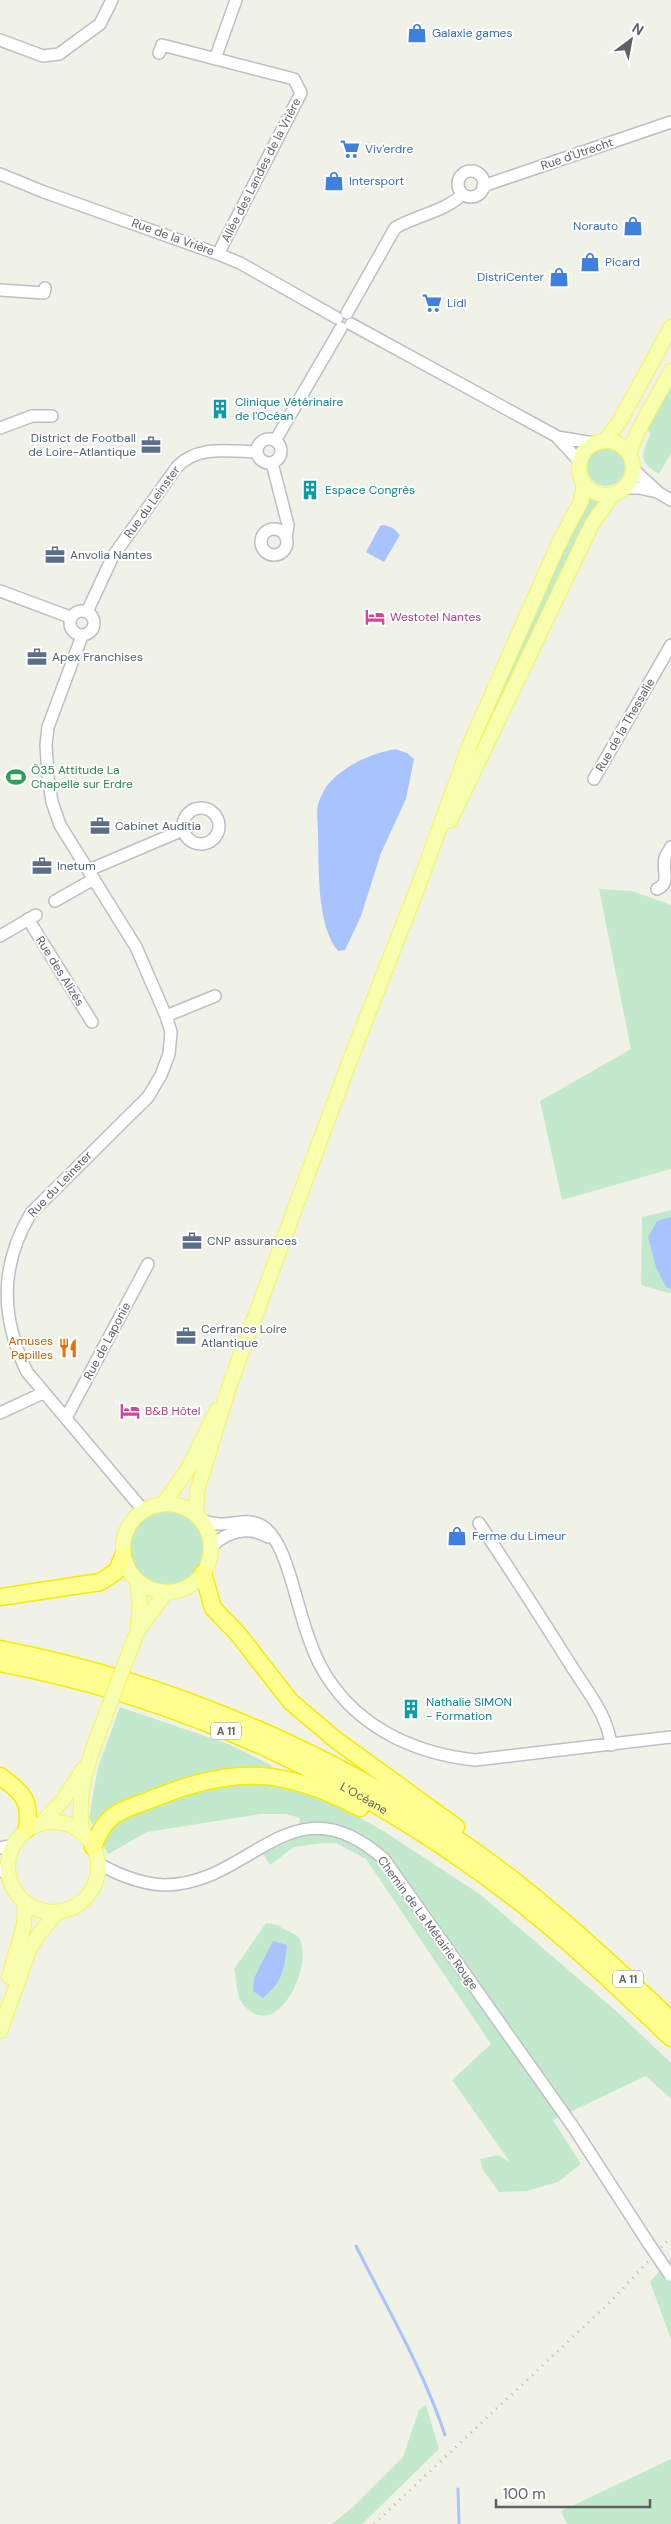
<svg xmlns="http://www.w3.org/2000/svg" width="671" height="2524" font-family="'DM Sans',sans-serif">
<style>
.green{fill:#c3e9cc}
.water{fill:#a9c3ff}
.lines{fill:none;stroke-linecap:round;stroke-linejoin:round}
.stream{stroke:#a9c3ff;stroke-width:3}
.minor-casing{stroke:#bebfc6;stroke-width:14}
.major-casing{stroke:#f8f459;stroke-width:16}
.highway-casing{stroke:#f8ea00;stroke-width:19}
.minor{stroke:#fff;stroke-width:11}
.major{stroke:#f7ffae;stroke-width:14}
.highway{stroke:#ffff90;stroke-width:16}
.rail{stroke:#b9b9bb;stroke-width:3;stroke-dasharray:1 6;stroke-linecap:butt}
.minor-bridge-casing{stroke:#bebfc6;stroke-width:14;stroke-linecap:butt}
.major-bridge-casing{stroke:#f8f459;stroke-width:16;stroke-linecap:butt}
.minor-bridge{stroke:#fff;stroke-width:11}
.major-bridge{stroke:#f7ffae;stroke-width:14}
.labels{text-anchor:middle;stroke-width:4;stroke-linejoin:round;paint-order:stroke}
.shield{fill:#fff;stroke:#8e9095;stroke-width:1}
.shield-label{font-size:11px;font-weight:bold;fill:#5e6068}
.shop-label{font-size:12px;fill:#366cbe;stroke:#fff;text-anchor:start}
.street-label{font-size:12px;fill:#5e6068;stroke:#fff}
.culture-label{font-size:12px;fill:#0d838f;stroke:#fff;text-anchor:start}
.service-label{font-size:12px;fill:#4e5e75;stroke:#fff;text-anchor:start}
.hotel-label{font-size:12px;fill:#b23c85;stroke:#fff;text-anchor:start}
.leisure-label{font-size:12px;fill:#27864d;stroke:#fff;text-anchor:start}
.food-label{font-size:12px;fill:#c56008;stroke:#fff;text-anchor:end}
</style>
<rect width="100%" height="100%" fill="#f0f1e7"/>
<path class="green" d="M671 383V453L659 474C637 462 642 453 651 433L646 430Z
M587 467a19 19 0 1 1 38 0a19 19 0 1 1-38 0Z
M586 492 603 499 461 785 489 706Z
M599 889 632 891 671 905V1169L562 1200 540 1101 631 1049Z
M671 1210V1293H669L641 1285 642 1217Z
M129 1547a38 38 0 1 1 76 0a38 38 0 1 1-76 0Z
M120 1707 228 1744 271 1765 277 1787 293 1790 345 1809 385 1832 481 1895 615 2010 671 2063V2099L646 2076 553 2120 581 2164 558 2182 527 2191 499 2192 483 2170 480 2159 498 2155 510 2162 452 2080 491 2044 366 1859 336 1843H323L294 1847 270 1865 263 1854 298 1837 300 1818 286 1814H260L147 1832 108 1854 89 1818 98 1768Z
M266 1923C274 1924 278 1925 284 1929 288 1931 295 1934 298 1937 315 1957 284 2031 253 2013 249 2010 245 2008 242 2003 236 1995 237 1979 234 1969Z
M671 2258V2339L650 2282Z
M426 2405 439 2449 362 2524H332L353 2507 403 2457 419 2410Z
M671 2459V2524H567L561 2511Z"/>
<path class="water" d="M384 525 393 528 400 535 384 562 366 552 380 526Z
M395 749 407 753 414 759 406 799 381 853 361 916 345 950 338 951C316 925 319 864 318 832 318 823 316 813 318 805 319 800 323 792 326 787 342 766 370 754 395 749Z
M671 1217V1289L666 1287 656 1267 648 1237 657 1221Z
M273 1941 287 1945C284 1971 283 1981 263 1998L253 1991 254 1978Z"/>
<g class="lines">
<path class="stream" d="M356 2246C387 2308 423 2369 445 2435
M458 2489 459 2524"/>
<defs>
<path id="minor" d="M0 40 43 56 59 54 100 24 112 0
M159 53 162 45 294 79 301 93 218 254
M215 59 236 0
M458 184a13 13 0 1 1 26 0a13 13 0 1 1-26 0Z
M0 174 44 192 218 254 240 263 337 318
M483 186 671 122
M0 290 44 293 45 288
M347 313 395 228C417 215 444 212 463 194
M351 324 556 436 580 462
M0 428 32 416H52
M557 437 594 443
M257 451a12 12 0 1 1 24 0a12 12 0 1 1-24 0Z
M275 441 341 328
M272 463 288 525 286 538
M633 469 659 493 671 500
M624 488H639L657 492
M261 542a13 13 0 1 1 26 0a13 13 0 1 1-26 0Z
M0 591 70 617
M70 623a12 12 0 1 1 24 0a12 12 0 1 1-24 0Z
M87 612 113 556 177 467C197 445 229 451 257 452
M82 636 48 727 46 745 48 777 52 802 60 825 136 947 166 1016 171 1032 169 1054 161 1075 148 1097 31 1213C0 1265 0 1316 27 1372L143 1510
M594 779 671 645
M183 826a18 18 0 1 1 36 0a18 18 0 1 1-36 0Z
M89 870 183 830
M657 889C671 883 662 872 665 858 666 855 669 851 671 847
M55 901 94 879
M28 919 92 1022
M0 936 36 915
M166 1016 215 996
M0 1413 43 1393
M66 1418 148 1264
M202 1521C208 1522 215 1524 221 1524 236 1524 251 1517 265 1528 280 1539 289 1572 294 1589 301 1614 308 1641 320 1665 352 1725 411 1753 475 1760L671 1737
M479 1523C511 1571 542 1619 572 1667 587 1691 608 1716 611 1745
M211 1547C228 1531 247 1525 268 1537
M0 1848 13 1845
M99 1864C119 1875 140 1884 164 1885 252 1885 291 1777 384 1859L574 2128 647 2241
M0 1870 7 1874"/>
<path id="major" d="M605 441 621 419 671 327
M579 468a27 27 0 1 1 54 0a27 27 0 1 1-54 0Z
M629 454 638 431 671 371
M450 821 592 524 613 494
M123 1548a44 44 0 1 1 88 0a44 44 0 1 1-88 0Z
M163 1504 188 1469 217 1410
M196 1515 197 1491 230 1384 350 1060 418 887 470 744 558 545 581 501 584 483
M137 1581 140 1606 137 1632
M139 1629 166 1592
M8 1867a45 45 0 1 1 90 0a45 45 0 1 1-90 0Z
M43 1822 64 1799 83 1769
M82 1832C77 1796 85 1769 98 1735
M9 1977 24 1925 25 1903
M0 2031 30 1948 36 1938 57 1912"/>
<g id="highway">
<path d="M203 1573 213 1608 238 1634 291 1702 336 1740 456 1827"/>
<path d="M0 1597 100 1582 117 1571 123 1556"/>
<path d="M0 1649C186 1685 367 1766 516 1882 570 1925 621 1972 671 2020"/>
<path id="s1" d="M0 1663C190 1699 370 1785 522 1904 575 1946 623 1992 671 2038"/>
<path d="M0 1776C23 1793 31 1800 27 1829"/>
<path d="M93 1847C107 1811 119 1812 152 1799 232 1766 283 1767 360 1808"/>
</g>
</defs>
<use href="#minor" class="minor-casing"/>
<use href="#major" class="major-casing"/>
<use href="#highway" class="highway-casing"/>
<use href="#minor" class="minor"/>
<use href="#major" class="major"/>
<use href="#highway" class="highway"/>
<path class="rail" d="M374 2524 610 2302 671 2237"/>
<defs>
<path id="minor-bridge" d="M647 2241 670 2275"/>
<path id="major-bridge" d="M98 1735 137 1632"/>
</defs>
<use href="#minor-bridge" class="minor-bridge-casing"/>
<use href="#major-bridge" class="major-bridge-casing"/>
<use href="#minor-bridge" class="minor-bridge"/>
<use href="#major-bridge" class="major-bridge"/>
</g>
<defs>
<symbol id="shop-bare" viewBox="-9 -9 18 18"><path d="M-5-2.5h2.3a2.7 3.5 0 0 1 5.4 0H5L5.5 6h-11ZM-1.5-2.5h3a1.5 2.3 0 0 0-3 0Z" fill="#3f7fe0" stroke="#fff" stroke-width="2.5" paint-order="stroke"/></symbol>
<symbol id="supermarket-bare" viewBox="-9 -9 18 18"><path d="M-6-5.5h2.5l.6 2H6L4.5 2H-2.5L-4.4-4H-6ZM-1.5 3.2a1.3 1.3 0 1 0 .1 0ZM3 3.2a1.3 1.3 0 1 0 .1 0Z" fill="#3f7fe0" stroke="#fff" stroke-width="2.5" paint-order="stroke"/></symbol>
<symbol id="building-bare" viewBox="-9 -9 18 18"><path d="M-4-6H4V6H1V3H-1V6H-4ZM-2.5-4.3h1.7v1.8h-1.7ZM.8-4.3h1.7v1.8H.8ZM-2.5-1h1.7V.8h-1.7ZM.8-1h1.7V.8H.8Z" fill="#0f9aa8" stroke="#fff" stroke-width="2.5" paint-order="stroke"/></symbol>
<symbol id="office-bare" viewBox="-9 -9 18 18"><path d="M-6-3h4V-5.5h4V-3h4V5H-6ZM-1-4.5V-3h2v-1.5ZM-6 0V1H6V0Z" fill="#5c6f8a" stroke="#fff" stroke-width="2.5" paint-order="stroke"/></symbol>
<symbol id="hotel-bare" viewBox="-9 -9 18 18"><path d="M-6-4.5h1.5V1H6V5H4.5V3h-9V5H-6ZM-4 0a1.8 1.8 0 1 1 3.6 0ZM.5 0V-2.5h3Q6-2.5 6 0Z" fill="#d1479c" stroke="#fff" stroke-width="2.5" paint-order="stroke"/></symbol>
<symbol id="stadium-bare" viewBox="-9 -9 18 18"><path d="M0-5a6.5 5 0 1 0 0 10a6.5 5 0 1 0 0-10ZM-3.5-1.8h7v3.6h-7Z" fill="#2e9e5b" stroke="#fff" stroke-width="2.5" paint-order="stroke"/></symbol>
<symbol id="restaurant-bare" viewBox="-9 -9 18 18"><path d="M-5-6h1v4h1v-4h1v4h1v-4h1v5L-1.5 .5V6h-2V.5L-5-1ZM5-6V6H3V1.5H1.5Q1.5-4 5-6Z" fill="#e8710a" stroke="#fff" stroke-width="2.5" paint-order="stroke"/></symbol>
</defs>
<g fill-rule="evenodd">
<use href="#shop-bare" x="403" y="19" width="28" height="28"/>
<use href="#supermarket-bare" x="336" y="135" width="28" height="28"/>
<use href="#shop-bare" x="320" y="167" width="28" height="28"/>
<use href="#shop-bare" x="619" y="212" width="28" height="28"/>
<use href="#shop-bare" x="576" y="248" width="28" height="28"/>
<use href="#shop-bare" x="545" y="263" width="28" height="28"/>
<use href="#supermarket-bare" x="418" y="289" width="28" height="28"/>
<use href="#building-bare" x="206" y="395" width="28" height="28"/>
<use href="#office-bare" x="137" y="431" width="28" height="28"/>
<use href="#building-bare" x="296" y="476" width="28" height="28"/>
<use href="#office-bare" x="41" y="541" width="28" height="28"/>
<use href="#hotel-bare" x="361" y="603" width="28" height="28"/>
<use href="#office-bare" x="23" y="643" width="28" height="28"/>
<use href="#stadium-bare" x="2" y="763" width="28" height="28"/>
<use href="#office-bare" x="86" y="812" width="28" height="28"/>
<use href="#office-bare" x="28" y="852" width="28" height="28"/>
<use href="#office-bare" x="178" y="1227" width="28" height="28"/>
<use href="#office-bare" x="172" y="1322" width="28" height="28"/>
<use href="#restaurant-bare" x="54" y="1334" width="28" height="28"/>
<use href="#hotel-bare" x="116" y="1397" width="28" height="28"/>
<use href="#shop-bare" x="443" y="1522" width="28" height="28"/>
<use href="#building-bare" x="397" y="1695" width="28" height="28"/>
</g>
<g class="labels">
<g class="shield">
<rect x="211" y="1722.5" width="30" height="17" rx="4"/>
<rect x="613" y="1970.5" width="30" height="17" rx="4"/>
</g>
<g class="shield-label">
<text x="226" y="1735">A 11</text>
<text x="628" y="1983">A 11</text>
</g>
<g class="shop-label">
<text x="432" y="37">Galaxie games</text>
<text x="365" y="153">Viv'erdre</text>
<text x="349" y="185">Intersport</text>
<text x="618" y="230" text-anchor="end">Norauto</text>
<text x="605" y="266">Picard</text>
<text x="544" y="281" text-anchor="end">DistriCenter</text>
<text x="447" y="307">Lidl</text>
<text x="472" y="1540">Ferme du Limeur</text>
</g>
<g class="street-label">
<text transform="translate(577 154) rotate(-19)" y="4">Rue d'Utrecht</text>
<text transform="translate(261 170) rotate(-63)" y="4">Allée des Landes de la Vrière</text>
<text transform="translate(173 237) rotate(20)" y="4">Rue de la Vrière</text>
<text transform="translate(152 502) rotate(-54)" y="4">Rue du Leinster</text>
<text transform="translate(625 725) rotate(-60)" y="4">Rue de la Thessalie</text>
<text transform="translate(60 971) rotate(58)" y="4">Rue des Alizés</text>
<text transform="translate(60 1184) rotate(-46)" y="4">Rue du Leinster</text>
<text transform="translate(107 1341) rotate(-62)" y="4">Rue de Laponie</text>
<text dy="4" stroke="none"><textPath href="#s1" startOffset="390">L’Océane</textPath></text>
<text transform="translate(428 1923) rotate(54)" y="4">Chemin de La Métairie Rouge</text>
</g>
<g class="culture-label">
<text x="235" y="406">Clinique Vétérinaire<tspan x="235" dy="14">de l'Océan</tspan></text>
<text x="325" y="494">Espace Congrès</text>
<text x="426" y="1706">Nathalie SIMON<tspan x="426" dy="14">- Formation</tspan></text>
</g>
<g class="service-label">
<text x="136" y="442" text-anchor="end">District de Football<tspan x="136" dy="14">de Loire-Atlantique</tspan></text>
<text x="70" y="559">Anvolia Nantes</text>
<text x="52" y="661">Apex Franchises</text>
<text x="115" y="830">Cabinet Auditia</text>
<text x="57" y="870">Inetum</text>
<text x="207" y="1245">CNP assurances</text>
<text x="201" y="1333">Cerfrance Loire<tspan x="201" dy="14">Atlantique</tspan></text>
</g>
<g class="hotel-label">
<text x="390" y="621">Westotel Nantes</text>
<text x="145" y="1415">B&amp;B Hôtel</text>
</g>
<g class="leisure-label">
<text x="31" y="774">Ô35 Attitude La<tspan x="31" dy="14">Chapelle sur Erdre</tspan></text>
</g>
<g class="food-label">
<text x="53" y="1345">Amuses<tspan x="53" dy="14">Papilles</tspan></text>
</g>
</g>
<g transform="translate(631 40) rotate(32)" stroke="#ffffff" stroke-width="4" paint-order="stroke">
<path d="M0-4L9 19L0 12L-9 19Z" fill="#5e6068"/>
<text y="-8" font-size="14" font-weight="bold" text-anchor="middle" fill="#5e6068">N</text>
</g>
<path d="M496 2499v8h154v-8" fill="none" stroke="#5e6068" stroke-width="2.5"/>
<text x="503" y="2499" font-size="15" fill="#5e6068" stroke="#ffffff" stroke-width="4" paint-order="stroke">100 m</text>
</svg>
